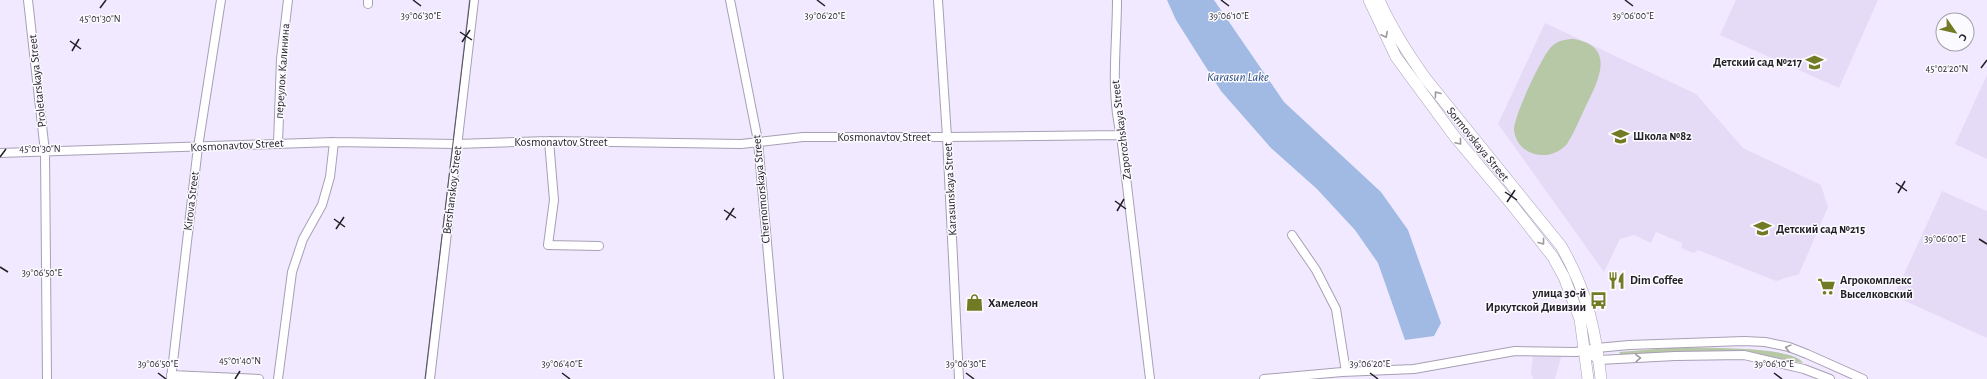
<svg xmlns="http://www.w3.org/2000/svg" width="1987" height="379" font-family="'Alegreya Sans',sans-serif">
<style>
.built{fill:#e6dbf7}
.green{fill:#b7c8a6}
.water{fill:#a0bae3}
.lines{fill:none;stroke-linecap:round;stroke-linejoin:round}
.minor-casing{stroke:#a89fb4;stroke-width:10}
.major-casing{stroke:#a89fb4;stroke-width:12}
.minor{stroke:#fff;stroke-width:8}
.major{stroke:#fff;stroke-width:11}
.tram{stroke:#55505b;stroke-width:1}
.oneway{stroke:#9c9a9d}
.ticks{fill:none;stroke:#221e26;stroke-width:1.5}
.labels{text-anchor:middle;stroke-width:3;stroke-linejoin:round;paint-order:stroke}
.poi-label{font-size:12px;font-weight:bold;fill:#221e26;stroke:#fbfafe;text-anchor:start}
.street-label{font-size:12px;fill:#221e26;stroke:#fbfafe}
.water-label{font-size:13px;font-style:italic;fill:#2d4e82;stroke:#fbfafe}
.ticks-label{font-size:10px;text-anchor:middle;fill:#221e26;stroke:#fbfafe;stroke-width:3;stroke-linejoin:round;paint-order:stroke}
</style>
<rect width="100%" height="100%" fill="#f1e9ff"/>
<path class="built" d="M1736 0H1878L1839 88 1720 35Z
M1545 23 1696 94 1743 148 1821 185 1828 207 1799 274 1776 281 1698 250 1694 253 1681 248 1682 243 1656 232 1651 243 1634 235 1620 239 1604 272 1498 124Z
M1987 75V159L1955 144Z
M1942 191 1987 211V338L1894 296Z
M1533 356 1561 357 1555 379H1533L1531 373Z"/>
<path class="green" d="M1574 39C1618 47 1597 83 1585 108 1579 120 1574 133 1567 144 1551 163 1517 157 1514 130 1513 118 1542 56 1551 47 1557 41 1565 39 1574 39Z
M1670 348C1691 348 1794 345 1803 363L1741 351 1673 352 1621 355 1619 352Z"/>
<path class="water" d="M1167 0H1214L1284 102 1381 192 1408 230 1441 323 1434 336 1405 340 1378 263 1355 230 1317 189 1271 148 1221 91 1176 20Z"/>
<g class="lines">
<defs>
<path id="minor" d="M28 0 45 152 47 379
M730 0 758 141 779 379
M938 0 947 137 959 379
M1117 0C1117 45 1110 91 1121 135L1150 379
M368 4V0
M549 141 554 200 548 245 599 246
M278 143 281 59 288 0
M0 153 334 142 457 144 549 141 741 144 803 137H947L1121 135
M1292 235 1316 270 1336 309 1346 372
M1584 351 1599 360 1675 356 1744 355 1804 369 1830 379
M171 375 259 379
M171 379 198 147 221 0
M278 379 292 272 303 239 322 205 330 177 334 142
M430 379 474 0
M1264 379 1342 372 1414 369 1515 351 1576 352 1597 348 1629 345 1744 341 1765 342 1789 347 1807 354 1863 379"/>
<path id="major" d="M1369 0 1396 57 1455 137 1513 206 1553 257 1564 277 1580 319 1588 379
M1379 0C1392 29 1408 54 1426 79L1561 246C1587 291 1595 328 1601 379"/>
</defs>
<use href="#minor" class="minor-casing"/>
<use href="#major" class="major-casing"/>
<use href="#minor" class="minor"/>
<use href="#major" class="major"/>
<path class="tram" d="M425 379 470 0"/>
</g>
<defs><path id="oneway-chevron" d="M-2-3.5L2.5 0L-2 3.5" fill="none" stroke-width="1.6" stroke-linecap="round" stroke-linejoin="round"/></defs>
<g class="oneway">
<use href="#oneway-chevron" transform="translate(1385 35) rotate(63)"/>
<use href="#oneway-chevron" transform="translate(1437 94) rotate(-127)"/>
<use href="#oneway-chevron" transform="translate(1459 142) rotate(50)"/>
<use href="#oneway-chevron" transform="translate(1542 242) rotate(52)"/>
<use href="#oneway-chevron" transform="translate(1788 348) rotate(-165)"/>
<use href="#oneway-chevron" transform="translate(1638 358) rotate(-3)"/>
</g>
<path class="ticks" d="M413 0 421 6M817 0 825 6M1221 0 1229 6M1625 0 1633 6M100 8 106 0M460 32 472 40M70 41 81 49M462 42 470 30M72 51 79 39M1981 68 1987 60M0 157 6 149M1896 183 1907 191M1505 192 1517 200M1898 193 1905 181M1115 201 1126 209M1507 202 1515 190M724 210 736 218M1117 211 1124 199M334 219 345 227M726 220 734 208M336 229 344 217M1979 239 1987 244M0 267 8 272M158 373 166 379M562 373 570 379M966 373 974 379M1370 373 1378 379M1774 373 1782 379M235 379 240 371"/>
<defs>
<symbol id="school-bare" viewBox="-9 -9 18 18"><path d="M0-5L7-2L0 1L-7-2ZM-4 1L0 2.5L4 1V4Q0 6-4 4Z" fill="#727a24" stroke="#fbfafe" stroke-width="2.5" paint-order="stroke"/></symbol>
<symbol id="restaurant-bare" viewBox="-9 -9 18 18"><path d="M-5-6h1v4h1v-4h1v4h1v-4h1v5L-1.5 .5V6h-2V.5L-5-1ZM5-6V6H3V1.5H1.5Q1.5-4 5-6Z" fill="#727a24" stroke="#fbfafe" stroke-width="2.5" paint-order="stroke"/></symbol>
<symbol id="supermarket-bare" viewBox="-9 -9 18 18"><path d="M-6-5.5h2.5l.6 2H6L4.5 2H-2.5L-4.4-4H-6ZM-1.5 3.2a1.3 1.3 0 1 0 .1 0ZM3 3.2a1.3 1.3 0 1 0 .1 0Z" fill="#727a24" stroke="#fbfafe" stroke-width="2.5" paint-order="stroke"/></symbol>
<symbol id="bus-bare" viewBox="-9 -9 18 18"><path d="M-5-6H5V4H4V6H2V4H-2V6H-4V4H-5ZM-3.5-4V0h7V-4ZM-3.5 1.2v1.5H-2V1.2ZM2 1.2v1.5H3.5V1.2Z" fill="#727a24" stroke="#fbfafe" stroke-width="2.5" paint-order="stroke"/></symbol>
<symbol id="shop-bare" viewBox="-9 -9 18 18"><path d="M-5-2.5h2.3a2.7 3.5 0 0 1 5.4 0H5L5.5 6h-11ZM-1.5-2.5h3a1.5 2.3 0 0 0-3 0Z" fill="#727a24" stroke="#fbfafe" stroke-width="2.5" paint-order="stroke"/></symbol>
</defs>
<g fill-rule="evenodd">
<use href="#school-bare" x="1802" y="50" width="25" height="25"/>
<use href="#school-bare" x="1608" y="124" width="25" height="25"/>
<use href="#school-bare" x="1750" y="216" width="25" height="25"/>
<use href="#restaurant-bare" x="1604" y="268" width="25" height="25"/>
<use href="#supermarket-bare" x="1814" y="274" width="25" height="25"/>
<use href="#bus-bare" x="1586" y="288" width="25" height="25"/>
<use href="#shop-bare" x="962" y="290" width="25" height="25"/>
</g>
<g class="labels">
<g class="poi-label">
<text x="1802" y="66" text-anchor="end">Детский сад №217</text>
<text x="1633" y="140">Школа №82</text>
<text x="1776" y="233">Детский сад №215</text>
<text x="1630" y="284">Dim Coffee</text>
<text x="1840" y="284">Агрокомплекс<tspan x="1840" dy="14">Выселковский</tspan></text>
<text x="1586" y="297" text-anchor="end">улица 30-й<tspan x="1586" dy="14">Иркутской Дивизии</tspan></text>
<text x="988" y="307">Хамелеон</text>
</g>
<g class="street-label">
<text transform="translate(282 71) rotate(-86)" y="4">переулок Калинина</text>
<text transform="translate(37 81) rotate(-96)" y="4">Proletarskaya Street</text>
<text transform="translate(1121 130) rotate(-97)" y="4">Zaporozhskaya Street</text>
<text x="884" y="141">Kosmonavtov Street</text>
<text x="561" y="146">Kosmonavtov Street</text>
<text transform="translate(1478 144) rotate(51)" y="4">Sormovskaya Street</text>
<text transform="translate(237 145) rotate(-3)" y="4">Kosmonavtov Street</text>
<text transform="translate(761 189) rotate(-95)" y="4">Chernomorskaya Street</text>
<text transform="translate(950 189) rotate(-93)" y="4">Karasunskaya Street</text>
<text transform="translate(452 190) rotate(-83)" y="4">Bershanskoy Street</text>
<text transform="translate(191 201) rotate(-83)" y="4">Kirova Street</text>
</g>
<g class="water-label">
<text x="1238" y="81">Karasun Lake</text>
</g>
</g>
<g class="ticks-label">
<text x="421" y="19">39°06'30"E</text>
<text x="825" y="19">39°06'20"E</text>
<text x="1229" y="19">39°06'10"E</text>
<text x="1633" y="19">39°06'00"E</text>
<text x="100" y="22">45°01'30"N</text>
<text x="1947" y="72">45°02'20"N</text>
<text x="40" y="152">45°01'30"N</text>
<text x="1945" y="242">39°06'00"E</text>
<text x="42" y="276">39°06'50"E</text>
<text x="240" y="364">45°01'40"N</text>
<text x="158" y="367">39°06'50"E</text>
<text x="562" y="367">39°06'40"E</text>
<text x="966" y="367">39°06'30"E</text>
<text x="1370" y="367">39°06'20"E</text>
<text x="1774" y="367">39°06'10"E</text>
</g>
<g transform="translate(1955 32) rotate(124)"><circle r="19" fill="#fbfafe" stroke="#a4a2a8"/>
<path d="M0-3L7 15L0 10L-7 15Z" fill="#727a24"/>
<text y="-6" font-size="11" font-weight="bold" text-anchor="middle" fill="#221e26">С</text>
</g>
</svg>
